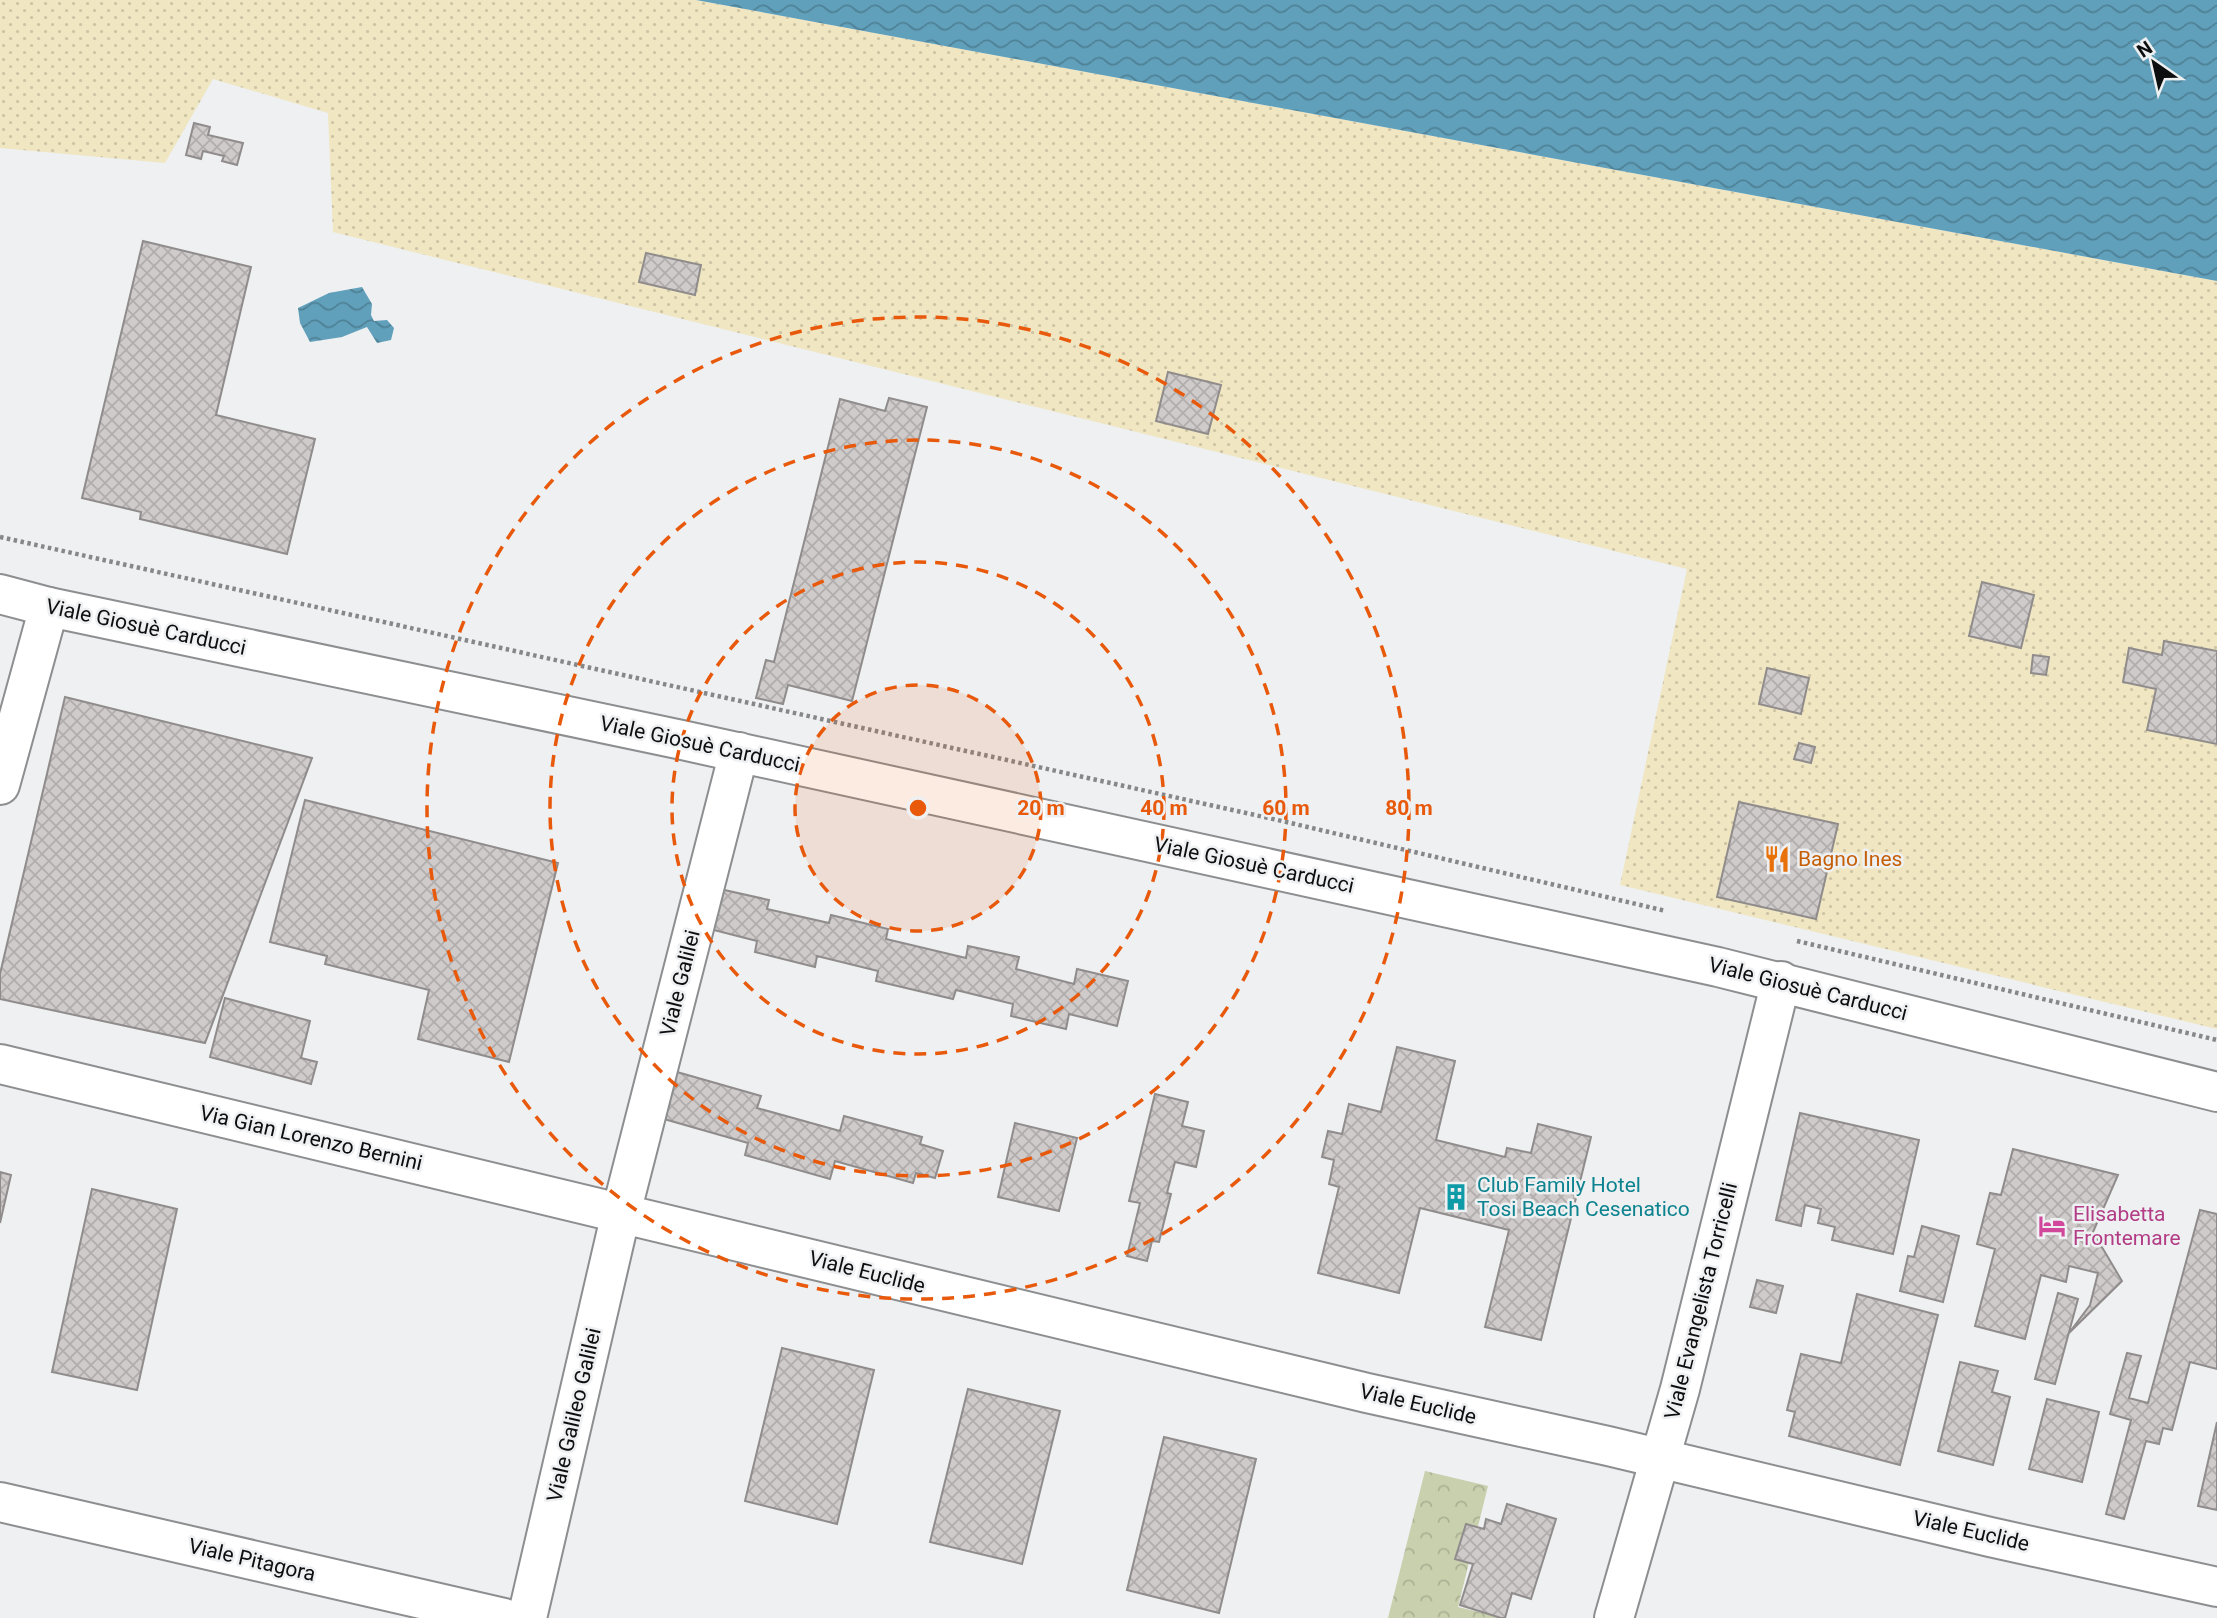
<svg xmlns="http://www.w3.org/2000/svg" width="2217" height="1618" font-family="Roboto,sans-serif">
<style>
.sand{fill:url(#sand-dots)}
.park{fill:url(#park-crowns)}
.water{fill:url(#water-waves)}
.building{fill:url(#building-cross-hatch);stroke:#908c8c;stroke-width:2}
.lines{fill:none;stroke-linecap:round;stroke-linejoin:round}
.minor-casing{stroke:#8c8e90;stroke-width:42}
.tertiary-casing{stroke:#8c8e90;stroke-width:42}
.path{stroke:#868789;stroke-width:4.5;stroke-dasharray:3.5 3.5;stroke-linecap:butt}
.minor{stroke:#fff;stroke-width:38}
.tertiary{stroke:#fff;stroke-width:38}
.ring{fill:none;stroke:#e8590c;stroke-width:3.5;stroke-dasharray:12 9}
.labels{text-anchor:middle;stroke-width:5;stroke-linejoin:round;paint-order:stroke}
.street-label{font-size:21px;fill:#0d0e0f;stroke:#eef0f2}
.food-label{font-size:21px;fill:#c56008;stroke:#eef0f2;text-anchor:start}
.culture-label{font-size:21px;fill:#0d838f;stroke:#eef0f2;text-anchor:start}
.hotel-label{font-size:21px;fill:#b23c85;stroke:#eef0f2;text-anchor:start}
.centre{fill:#e8590c;stroke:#eef0f2;stroke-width:3.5}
.ring-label{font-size:21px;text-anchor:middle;font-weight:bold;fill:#e8590c;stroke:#eef0f2;stroke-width:5;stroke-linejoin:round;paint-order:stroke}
</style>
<defs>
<pattern id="sand-dots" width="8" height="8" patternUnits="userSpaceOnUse" patternTransform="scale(1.75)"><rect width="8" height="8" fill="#f0e6c1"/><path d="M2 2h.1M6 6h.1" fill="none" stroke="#cdc4a5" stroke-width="1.8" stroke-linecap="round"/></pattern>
<pattern id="park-crowns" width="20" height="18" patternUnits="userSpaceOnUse" patternTransform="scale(1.75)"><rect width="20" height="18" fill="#c9d0ad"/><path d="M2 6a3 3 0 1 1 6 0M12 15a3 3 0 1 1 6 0" fill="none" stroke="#abb194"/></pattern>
<pattern id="water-waves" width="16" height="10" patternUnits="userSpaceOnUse" patternTransform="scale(1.75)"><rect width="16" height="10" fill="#61a0bb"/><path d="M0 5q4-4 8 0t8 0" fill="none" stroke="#4e8196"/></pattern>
<pattern id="building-cross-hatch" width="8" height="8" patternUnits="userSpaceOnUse" patternTransform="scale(1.75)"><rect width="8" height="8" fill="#cfcbcb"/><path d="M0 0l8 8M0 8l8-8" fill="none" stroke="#b1adad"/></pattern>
</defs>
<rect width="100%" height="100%" fill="#eef0f2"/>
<path class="sand" d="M0 0H696L2217 281V1029L1620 885 1687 569 333 232 328 113 213 79 165 163 0 148Z"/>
<path class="park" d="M1425 1471 1488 1486 1458 1607 1503 1618H1388Z"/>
<path class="water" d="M696 0H2217V281Z
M362 287 372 304 371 315 374 321 387 320 394 328 391 340 377 343 367 327 342 337 310 342 300 323 298 308 329 293Z"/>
<path class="building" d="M194 123 210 127 208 135 243 143 237 165 222 161 224 156 203 151 201 159 186 155Z
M143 241 251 267 216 415 315 439 287 554 140 519 141 512 82 498Z
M646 253 701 265 695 295 639 282Z
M1168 372 1221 385 1208 434 1156 421Z
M889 398 927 407 852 701 788 685 783 704 756 698 766 660 774 662 840 399 885 411Z
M1982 582 2034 595 2021 648 1969 636Z
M2164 641 2217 651V744L2147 730 2156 689 2123 682 2129 648 2162 655Z
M2033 655 2049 657 2046 675 2031 673Z
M1767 668 1809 678 1801 714 1759 704Z
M65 697 312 758 205 1043 0 999V974Z
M1799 743 1815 747 1811 763 1794 759Z
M305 800 558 863 509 1062 418 1039 429 990 325 964 327 956 270 942Z
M1739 802 1838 824 1816 919 1717 897Z
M720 889 769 900 767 909 829 923 831 915 888 929 886 939 966 958 968 946 1019 957 1016 969 1074 984 1077 969 1128 981 1117 1026 1069 1014 1066 1029 1011 1016 1013 1004 956 990 953 999 876 981 878 971 817 956 815 967 755 952 757 941 710 929Z
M225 998 310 1021 301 1058 317 1062 311 1084 210 1057Z
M1397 1047 1455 1061 1436 1140 1505 1157 1507 1148 1531 1153 1538 1124 1591 1137 1541 1340 1485 1327 1509 1230 1420 1208 1399 1293 1318 1273 1339 1187 1329 1184 1334 1160 1322 1157 1328 1131 1342 1134 1349 1104 1381 1112Z
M677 1072 761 1096 757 1108 840 1131 844 1116 922 1137 920 1144 943 1151 935 1178 916 1173 913 1183 835 1161 830 1179 745 1155 748 1143 664 1119Z
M1155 1094 1188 1102 1182 1126 1204 1131 1196 1167 1175 1162 1167 1193 1171 1194 1159 1242 1152 1241 1147 1261 1127 1256 1140 1203 1129 1201Z
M1800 1113 1919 1140 1893 1254 1832 1240 1835 1227 1818 1223 1821 1209 1805 1205 1801 1226 1776 1220Z
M1015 1123 1077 1138 1059 1211 998 1197Z
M2013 1149 2118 1175 2093 1232 2122 1281 2069 1333 2090 1305 2098 1273 2069 1266 2066 1282 2041 1275 2025 1339 1975 1326 1995 1249 1977 1244 1990 1193 2001 1195Z
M0 1172 11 1175 0 1223Z
M92 1189 177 1209 137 1390 52 1372Z
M2200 1210 2217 1214V1369L2190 1362 2172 1430 2163 1428 2159 1444 2146 1441 2124 1519 2106 1514 2131 1420 2110 1414 2127 1353 2141 1356 2129 1398 2148 1403Z
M1922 1226 1959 1236 1943 1302 1900 1291 1908 1256 1914 1257Z
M1757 1280 1783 1286 1776 1313 1750 1307Z
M2058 1293 2078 1299 2055 1384 2035 1379Z
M1857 1294 1938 1315 1900 1465 1789 1436 1795 1412 1787 1410 1801 1354 1841 1363Z
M782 1348 874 1370 837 1524 745 1501Z
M1960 1362 1998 1371 1992 1392 2010 1397 1993 1465 1938 1451Z
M968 1389 1060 1411 1022 1564 930 1542Z
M2047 1399 2099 1412 2082 1482 2029 1469Z
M2217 1422V1510L2198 1506Z
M1164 1437 1256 1459 1219 1613 1127 1590Z
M1507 1504 1556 1519 1531 1599 1512 1593 1505 1618H1501L1460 1605 1473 1564 1455 1559 1466 1524 1484 1529 1486 1519 1501 1524Z"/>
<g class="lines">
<defs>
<path id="minor" d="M0 785 49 607
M0 1064 1367 1393 1608 1446 1990 1537 2217 1587
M0 1502 504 1618
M527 1618 621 1213 739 752
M1614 1618 1680 1389 1781 981"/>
<path id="tertiary" d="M0 594 49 607 682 740 1718 967 2217 1092"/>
</defs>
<use href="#minor" class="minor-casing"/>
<use href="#tertiary" class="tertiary-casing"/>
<path class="path" d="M0 537 1282 821 1666 911
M1797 941 2217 1040"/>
<use href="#minor" class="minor"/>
<use href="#tertiary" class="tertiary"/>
</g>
<circle cx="918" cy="808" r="123" fill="#e8590c" fill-opacity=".12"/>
<g class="ring">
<circle cx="918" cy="808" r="123"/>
<circle cx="918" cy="808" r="246"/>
<circle cx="918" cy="808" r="368"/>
<circle cx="918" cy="808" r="491"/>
</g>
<defs>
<symbol id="restaurant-bare" viewBox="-9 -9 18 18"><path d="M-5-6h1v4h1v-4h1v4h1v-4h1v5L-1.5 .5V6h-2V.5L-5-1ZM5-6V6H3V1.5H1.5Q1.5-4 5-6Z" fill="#e8710a" stroke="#eef0f2" stroke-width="2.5" paint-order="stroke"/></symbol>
<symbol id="building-bare" viewBox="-9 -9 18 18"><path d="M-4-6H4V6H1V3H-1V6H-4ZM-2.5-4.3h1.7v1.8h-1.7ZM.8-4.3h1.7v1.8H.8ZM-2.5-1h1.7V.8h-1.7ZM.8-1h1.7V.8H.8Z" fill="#0f9aa8" stroke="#eef0f2" stroke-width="2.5" paint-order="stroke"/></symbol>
<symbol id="hotel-bare" viewBox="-9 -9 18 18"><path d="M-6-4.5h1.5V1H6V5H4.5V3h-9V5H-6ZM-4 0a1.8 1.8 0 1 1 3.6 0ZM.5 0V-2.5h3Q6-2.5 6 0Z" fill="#d1479c" stroke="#eef0f2" stroke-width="2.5" paint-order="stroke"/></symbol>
</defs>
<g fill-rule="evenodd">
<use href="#restaurant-bare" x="1758" y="840" width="38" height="38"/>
<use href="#building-bare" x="1437" y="1178" width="38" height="38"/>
<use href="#hotel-bare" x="2033" y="1207" width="38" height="38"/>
</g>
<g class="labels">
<g class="street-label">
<text transform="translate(146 627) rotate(12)" y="7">Viale Giosuè Carducci</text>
<text transform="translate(700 744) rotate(12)" y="7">Viale Giosuè Carducci</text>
<text transform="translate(1254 865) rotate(12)" y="7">Viale Giosuè Carducci</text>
<text transform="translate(680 983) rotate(-76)" y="7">Viale Galilei</text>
<text transform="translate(1808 989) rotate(14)" y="7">Viale Giosuè Carducci</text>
<text transform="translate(311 1138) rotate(13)" y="7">Via Gian Lorenzo Bernini</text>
<text transform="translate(867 1272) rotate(14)" y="7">Viale Euclide</text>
<text transform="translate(1701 1301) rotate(-76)" y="7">Viale Evangelista Torricelli</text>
<text transform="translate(1418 1404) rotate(13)" y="7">Viale Euclide</text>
<text transform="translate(574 1415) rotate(-77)" y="7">Viale Galileo Galilei</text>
<text transform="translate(1971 1531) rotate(13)" y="7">Viale Euclide</text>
<text transform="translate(252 1560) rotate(13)" y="7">Viale Pitagora</text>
</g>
<g class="food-label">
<text x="1798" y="866">Bagno Ines</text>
</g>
<g class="culture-label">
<text x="1477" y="1192">Club Family Hotel<tspan x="1477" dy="24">Tosi Beach Cesenatico</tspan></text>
</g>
<g class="hotel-label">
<text x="2073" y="1221">Elisabetta<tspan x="2073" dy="24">Frontemare</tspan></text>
</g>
</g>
<circle cx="918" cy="808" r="10" class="centre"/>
<g class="ring-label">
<text x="1041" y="815">20 m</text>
<text x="1164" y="815">40 m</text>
<text x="1286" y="815">60 m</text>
<text x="1409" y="815">80 m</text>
</g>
<g transform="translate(2154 63) rotate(326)" stroke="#eef0f2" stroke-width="5" paint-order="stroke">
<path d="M0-5L12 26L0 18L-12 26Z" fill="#0d0e0f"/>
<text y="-10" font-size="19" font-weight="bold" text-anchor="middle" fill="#0d0e0f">N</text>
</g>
</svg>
